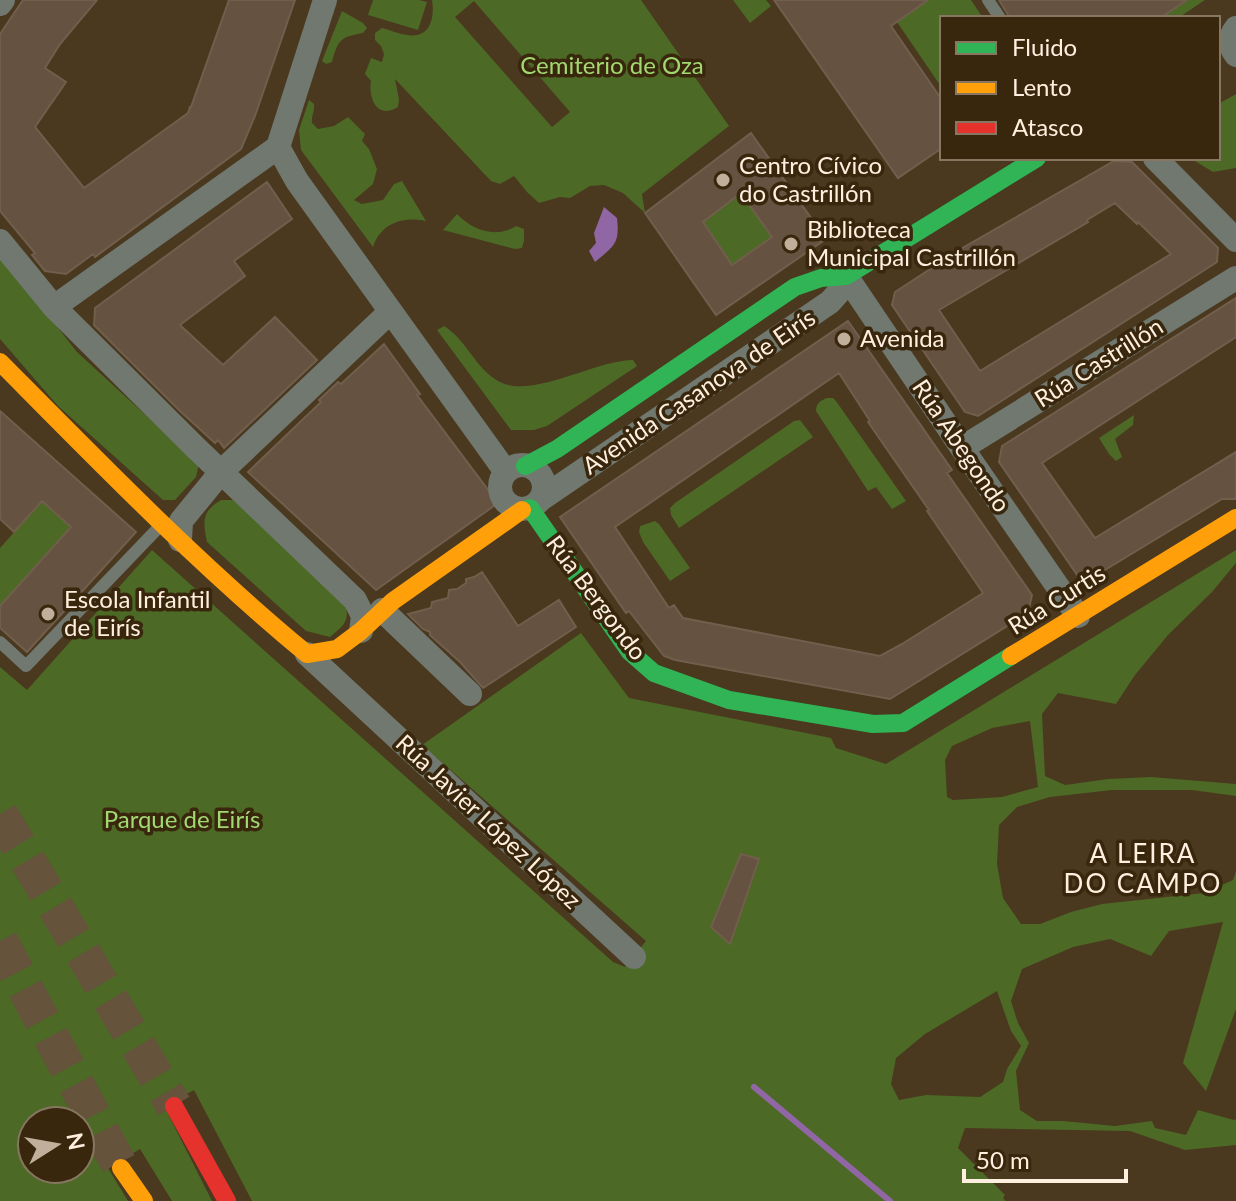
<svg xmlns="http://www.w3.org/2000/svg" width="1236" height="1201" font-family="Lato,sans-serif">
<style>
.green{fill:#4c6926;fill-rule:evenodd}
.water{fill:#9066a5}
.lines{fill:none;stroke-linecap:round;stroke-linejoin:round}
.stream{stroke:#9066a5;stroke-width:6}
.building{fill:#655240;stroke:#715e4c;stroke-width:2;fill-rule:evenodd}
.primary-tunnel{stroke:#65533c;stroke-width:36;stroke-dasharray:36 18;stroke-linecap:butt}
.lane{stroke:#707870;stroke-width:12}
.street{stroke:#707870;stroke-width:24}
.fast{stroke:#30b455;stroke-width:18}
.slow{stroke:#ff9f0a;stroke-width:18}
.jam{stroke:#e5322d;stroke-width:18}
.poi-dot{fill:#bfaf9b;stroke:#38260d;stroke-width:3}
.labels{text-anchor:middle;stroke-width:7;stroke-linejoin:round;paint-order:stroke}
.park-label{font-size:24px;fill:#a1d871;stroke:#38260d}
.poi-label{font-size:24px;fill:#feefde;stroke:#38260d;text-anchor:start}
.street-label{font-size:24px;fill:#feefde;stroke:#38260d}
.neighbourhood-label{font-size:26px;letter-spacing:2px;fill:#feefde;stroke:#38260d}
</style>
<rect width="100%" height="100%" fill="#4a381f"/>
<path class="green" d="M373 0H419L427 2 418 30 368 15Z
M432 0H641L729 126 642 194 645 213 623 193 604 185 590 186 570 198 560 197 539 203 527 192 514 176 500 184 491 181 395 79 399 99 398 107C377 120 368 98 371 81L365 74 371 58 382 62 384 54 381 46 375 40V33L382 28C390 30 399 34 407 35 430 39 435 18 432 0ZM474 1 570 112 552 127 455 17Z
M733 0H766L771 6 750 23Z
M928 0H971L983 18H942V88L897 22Z
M1187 0H1205L1178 18H1160Z
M342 11 363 23 367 28 363 33C341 37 338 39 332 62L326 64 322 61Z
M1236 94V168L1213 172 1190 158H1218V104Z
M309 100 314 104C315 111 311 116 312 123L318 129 334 126 348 117 365 134 362 141 369 149 377 169 373 184 354 200 362 204 383 200 394 184 402 181 426 221C403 216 381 223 373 247L301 150 299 130Z
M741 193 772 237 732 265 703 222Z
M457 214C472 230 496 239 516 226L524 229V241L522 248 515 249 443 230Z
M0 254 77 352 199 464 196 477 175 500H163L58 406 0 339Z
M444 326C467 340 476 370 500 382 532 399 596 360 633 360L637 366 547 426 534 430H511L437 330Z
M827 398H833L836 401 906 501 892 509 876 487 868 491 816 411C816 403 820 401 827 398Z
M1134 415 1133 425 1115 439 1122 457 1116 461 1109 454 1099 438Z
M800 420 813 437 679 528 671 515 670 508 675 503 794 421Z
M221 500H237L344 598C350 620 347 623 330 637L306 631 207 542C203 522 201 512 221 500Z
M42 501 71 527 0 606V548Z
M655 521 659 524 690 568 670 581 643 542 639 532 640 526Z
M152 550 613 962 625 967 646 941 422 745 581 633 629 698 831 738 836 748 886 764 1236 550V563L1212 592 1168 635 1135 675 1116 704 1058 693 1042 714 1045 776 1065 785 1108 779 1151 777 1236 784V796L1192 790H1112L1050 797 1017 807 999 825 997 864 1003 898 1021 924H1040L1071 912 1102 904 1204 893 1233 880 1236 871V1009L1206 1091 1183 1063 1223 922 1169 931 1151 956 1110 939 1073 947 1022 969 1011 1001 1018 1023 1029 1043 1016 1071 1020 1110 1037 1121H1063L1115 1126 1152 1121 1155 1128 1186 1135 1198 1110 1234 1120 1236 1119V1145L1185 1150 1130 1131 965 1128 958 1148 1005 1195 1003 1198 1006 1201H252L194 1090 164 1106 212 1201H172L140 1149 108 1168 128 1201H0V667L27 690ZM1030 721 1038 787 1002 797 953 800 947 797 945 760 952 746 992 728ZM997 991 1011 1031 1021 1046 1007 1069 1003 1082 980 1097 926 1095 899 1100 891 1084 896 1058 925 1034ZM32 1121H80V1169H32Z"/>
<path class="water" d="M604 207 617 218C620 244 614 246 595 262L589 251 596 243 594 233Z"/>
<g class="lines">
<path class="stream" d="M754 1087 890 1201"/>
</g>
<path class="building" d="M23 0H97L60 44 45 68 66 82 35 127 84 188 188 113 190 107H191L229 0H295L255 116 241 149 95 257 93 254 66 274 45 271 32 255 35 253 0 211V34Z
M774 0H928L891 26 942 100V148L898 178Z
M999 0H1187L1160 18H1010Z
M751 133 826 239 716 315 645 213ZM741 193 772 237 732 265 703 222Z
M1114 161 1132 162 1218 248 1217 262 978 416 965 412 892 305 895 292 964 247ZM1115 203 1137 224 1138 222 1171 254 980 371 939 310 1088 222 1087 220Z
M267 182 292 219 234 261 245 276 180 325 223 365 275 317 317 360 224 448 218 440 215 443 180 411 94 325 95 308Z
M1236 298V337L1042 463 1095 538 1236 452V499H1222L1090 579 1078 576 999 462 1002 446Z
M848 321 952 470 947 473 1032 595 1028 613 890 699 675 660 664 656 629 611 626 613 560 517ZM839 373 870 421 868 422 929 510 927 511 983 593 902 644 880 656 683 618 674 605 669 608 615 527Z
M384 344 420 394 417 395 498 503 376 590 248 472 321 402 319 400 338 382 341 384Z
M0 411 136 532 27 652 0 628V606L71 527 42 501 14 532 0 519Z
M482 572 518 626 559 600 576 627 483 688 460 662 430 635V632L423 629 408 614 431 608 432 602 448 598 449 590 457 589 466 583V579L474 577Z
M741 854 759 859 730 944 711 927Z"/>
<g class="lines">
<path class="primary-tunnel" d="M0 814 174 1106
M0 941 121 1168"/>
<path class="lane" d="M988 0 1000 18
M0 642 26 666 162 524"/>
<path class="street" d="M0 4 3 0
M1236 28C1229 37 1229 46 1236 55
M278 147 297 181 506 472
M1155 158 1236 240
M0 241 54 307 197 449 355 600 363 616 361 631
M846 276 962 448 1078 616
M54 307 278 147 325 0
M962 448 1236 278
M500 487a22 22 0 1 1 44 0a22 22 0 1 1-44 0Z
M541 499 830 302 838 293 846 276
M180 540 181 521 221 472 390 312
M382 610 470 694
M307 654 634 957"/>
<path class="fast" d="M525 466 557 449 795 287 821 278 846 276 1037 158
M530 508 630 652 654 673 729 700 873 724 903 723 1011 656"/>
<path class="slow" d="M0 362C99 462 198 564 307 654L337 649 361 631 393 601 522 510
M1011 656 1236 518
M121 1168 144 1201"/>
<path class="jam" d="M174 1106 227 1201"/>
</g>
<g class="poi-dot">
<circle cx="723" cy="180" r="8"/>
<circle cx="791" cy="244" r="8"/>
<circle cx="844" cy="339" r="8"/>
<circle cx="48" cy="614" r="8"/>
</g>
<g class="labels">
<g class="park-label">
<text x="612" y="74">Cemiterio de Oza</text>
<text x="182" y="828">Parque de Eirís</text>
</g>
<g class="poi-label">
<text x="739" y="174">Centro Cívico<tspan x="739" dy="28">do Castrillón</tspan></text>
<text x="807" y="238">Biblioteca<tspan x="807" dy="28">Municipal Castrillón</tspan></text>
<text x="860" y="347">Avenida</text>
<text x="64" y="608">Escola Infantil<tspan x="64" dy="28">de Eirís</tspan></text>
</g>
<g class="street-label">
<text transform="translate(1099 363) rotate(-32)" y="8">Rúa Castrillón</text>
<text transform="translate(699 392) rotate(-34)" y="8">Avenida Casanova de Eirís</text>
<text transform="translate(961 446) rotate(56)" y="8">Rúa Abegondo</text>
<text transform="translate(596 598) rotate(53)" y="8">Rúa Bergondo</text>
<text transform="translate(1057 600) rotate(-32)" y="8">Rúa Curtis</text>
<text transform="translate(488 822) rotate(43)" y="8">Rúa Javier López López</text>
</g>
<g class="neighbourhood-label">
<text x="1143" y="863">A LEIRA<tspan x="1143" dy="30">DO CAMPO</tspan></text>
</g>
</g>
<rect x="940" y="16" width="280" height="144" fill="#38260d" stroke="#877661" stroke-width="2"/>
<rect x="956" y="42" width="40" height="12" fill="#30b455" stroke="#877661" stroke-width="2"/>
<text x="1012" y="56" font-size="24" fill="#feefde">Fluido</text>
<rect x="956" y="82" width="40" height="12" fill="#ff9f0a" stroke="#877661" stroke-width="2"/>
<text x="1012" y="96" font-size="24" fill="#feefde">Lento</text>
<rect x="956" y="122" width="40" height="12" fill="#e5322d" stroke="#877661" stroke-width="2"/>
<text x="1012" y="136" font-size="24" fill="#feefde">Atasco</text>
<g transform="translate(56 1145) rotate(79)"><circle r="38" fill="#38260d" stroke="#877661" stroke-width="2"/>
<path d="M0-6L14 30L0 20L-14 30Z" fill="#bfaf9b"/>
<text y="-12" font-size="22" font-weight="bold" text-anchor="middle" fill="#feefde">N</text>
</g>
<path d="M964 1169v12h162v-12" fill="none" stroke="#feefde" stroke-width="4"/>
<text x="976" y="1169" font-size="24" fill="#feefde" stroke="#38260d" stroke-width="6" paint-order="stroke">50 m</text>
</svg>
